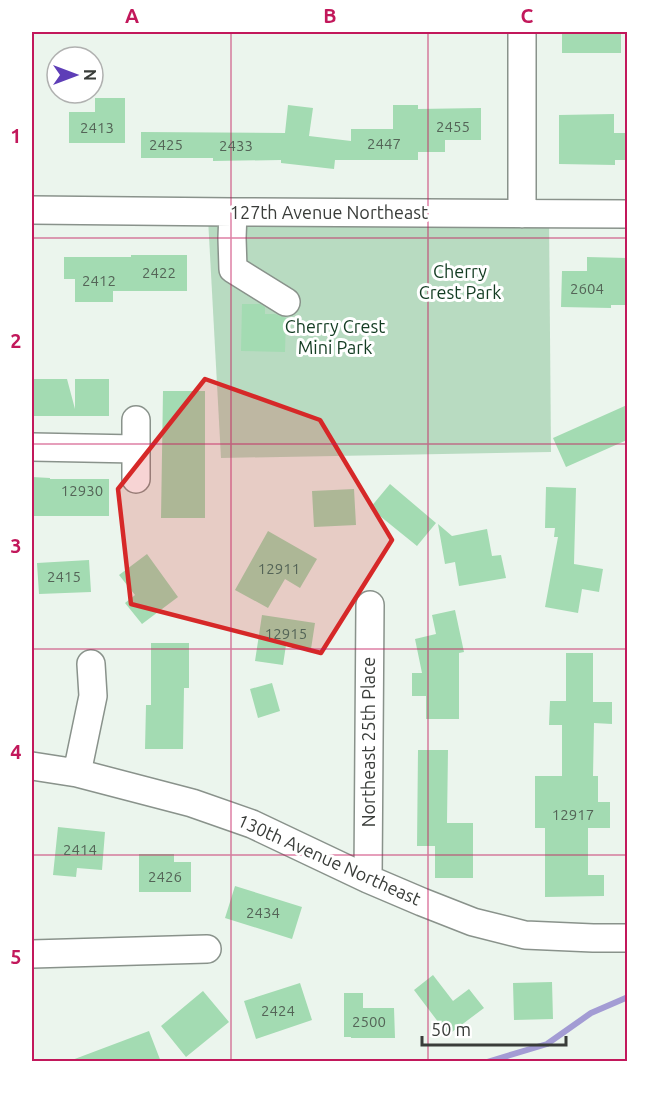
<svg xmlns="http://www.w3.org/2000/svg" width="659" height="1093" font-family="Ubuntu,sans-serif">
<style>
.green{fill:#b8dbc1}
.lines{fill:none;stroke-linecap:round;stroke-linejoin:round}
.stream{stroke:#a39cd4;stroke-width:6}
.building{fill:#a3dbb2}
.minor-casing{stroke:#89928b;stroke-width:30}
.minor{stroke:#fff;stroke-width:27}
.marked{fill:#d62828;fill-opacity:0.2;stroke:#d62828;stroke-width:4.5;stroke-linejoin:round}
.grid{fill:none;stroke:#c2185b;stroke-width:1.5;stroke-opacity:0.55}
.labels{text-anchor:middle;stroke-width:6;stroke-linejoin:round;paint-order:stroke}
.number-label{font-size:15px;fill:#546457}
.street-label{font-size:18px;fill:#393c39;stroke:#fff}
.park-label{font-size:18px;fill:#133c22;stroke:#fff}
.neatline{fill:none;stroke:#c2185b;stroke-width:2}
.grid-label{font-size:20px;text-anchor:middle;font-weight:bold;fill:#c2185b}
</style>
<rect width="100%" height="100%" fill="#ebf5ed"/>
<path class="green" d="M549 217 551 452 221 458 208 218Z"/>
<g class="lines">
<path class="stream" d="M487 1062 547 1044 591 1013 628 997"/>
</g>
<path class="building" d="M562 32H621V53H562Z
M95 98H125V143H69V112H95Z
M288 105 313 108 309 136 351 141V129H393V105H418V109L481 108V140H445V152H418V160H335L334 169 281 163V160L213 161V158H141V132L285 133Z
M614 114V133H627V160H615V165L559 164V115Z
M131 255H187V291H113V302H75V279H64V257H131Z
M587 257 627 258V305H611V308L561 307 562 271H587Z
M242 304H260L265 307V314H275L286 318 285 352 241 351Z
M32 379H67L75 409V379H109V416H32Z
M163 391H205V518H161Z
M627 405V440L566 467 553 438Z
M32 477 50 478V479H109V516H32Z
M390 484 436 523 417 546 370 508Z
M546 487 576 488 574 564 603 569 599 592 582 589 578 613 545 607 558 537H554L555 528H545Z
M354 489 356 525 314 527 312 491Z
M438 524 452 536 487 529 492 556 501 555 506 578 459 586 455 562 445 564Z
M268 531 317 559 300 588 285 579 268 608 235 590Z
M147 554 178 597 142 624 125 603 135 595 119 575Z
M89 560 91 592 39 594 37 563Z
M455 610 464 652 459 653V719H426V696H412V673H422L415 639 436 634 432 615Z
M262 615 315 623 311 649 286 645 283 665 255 661Z
M151 643H189V688H184L183 749H145L146 705H151Z
M566 653H593V702H612V724L594 723 593 776H598V802H610V828H588V875H604V896L545 897V828H535V776H562V725H549L550 701H566Z
M272 683 280 711 258 718 250 689Z
M418 750H448L447 823H473V878H435V846H417Z
M58 827 105 832 102 870 77 868 76 877 53 875Z
M139 854H174V862H191V892H139Z
M235 886 302 907 292 939 225 918Z
M433 975 453 1001 469 989 484 1008 448 1035 414 990Z
M552 982 553 1019 514 1020 513 983Z
M300 983 312 1020 256 1039 244 1001Z
M203 991 229 1022 186 1057 161 1026Z
M344 993H363V1008H394L395 1038H351V1037H344Z
M149 1031 161 1062H73L72 1060Z"/>
<g class="lines">
<defs>
<path id="minor" d="M32 210 233 212 628 214
M233 212 232 238 233 269 286 302
M522 214V32
M136 420V479
M32 447 136 449
M32 766 77 773 192 803 252 824 368 879 422 902 473 922 525 935 593 938H628
M77 773 93 696 91 664
M368 879 370 605
M32 954 207 949"/>
</defs>
<use href="#minor" class="minor-casing"/>
<use href="#minor" class="minor"/>
</g>
<path class="marked" d="M205 379 320 420 392 540 321 653 131 604 118 489Z"/>
<path class="grid" d="M231 32V1062M428 32V1062M32 238H628M32 444H628M32 649H628M32 855H628"/>
<g class="labels">
<g class="number-label">
<text x="453" y="132">2455</text>
<text x="97" y="133">2413</text>
<text x="384" y="149">2447</text>
<text x="166" y="150">2425</text>
<text x="236" y="151">2433</text>
<text x="159" y="278">2422</text>
<text x="99" y="286">2412</text>
<text x="587" y="294">2604</text>
<text x="82" y="496">12930</text>
<text x="279" y="574">12911</text>
<text x="64" y="582">2415</text>
<text x="286" y="639">12915</text>
<text x="573" y="820">12917</text>
<text x="80" y="855">2414</text>
<text x="165" y="882">2426</text>
<text x="263" y="918">2434</text>
<text x="278" y="1016">2424</text>
<text x="369" y="1027">2500</text>
</g>
<g class="street-label">
<text x="329" y="219">127th Avenue Northeast</text>
<text transform="translate(369 742) rotate(-90)" y="6">Northeast 25th Place</text>
<text transform="translate(329 860) rotate(24)" y="6">130th Avenue Northeast</text>
</g>
<g class="park-label">
<text x="460" y="278">Cherry<tspan x="460" dy="21">Crest Park</tspan></text>
<text x="335" y="333">Cherry Crest<tspan x="335" dy="21">Mini Park</tspan></text>
</g>
</g>
<rect width="659" height="1093" fill="none" stroke="#ffffff" stroke-width="66"/>
<g transform="translate(75 75) rotate(90)"><circle r="28" fill="#ffffff" stroke="#b0b1b0" stroke-width="1.5"/>
<path d="M0-4.5L10 22L0 15L-10 22Z" fill="#5e3eb7"/>
<text y="-9" font-size="16" font-weight="bold" text-anchor="middle" fill="#393c39">N</text>
</g>
<path d="M422 1036v9h144v-9" fill="none" stroke="#393c39" stroke-width="3"/>
<text x="431" y="1036" font-size="18" fill="#393c39" stroke="#ffffff" stroke-width="4.5" paint-order="stroke">50 m</text>
<rect x="33" y="33" width="593" height="1027" class="neatline"/>
<g class="grid-label">
<text x="132" y="23">A</text>
<text x="330" y="23">B</text>
<text x="527" y="23">C</text>
<text x="16" y="143">1</text>
<text x="16" y="348">2</text>
<text x="16" y="553">3</text>
<text x="16" y="759">4</text>
<text x="16" y="964">5</text>
</g>
</svg>
